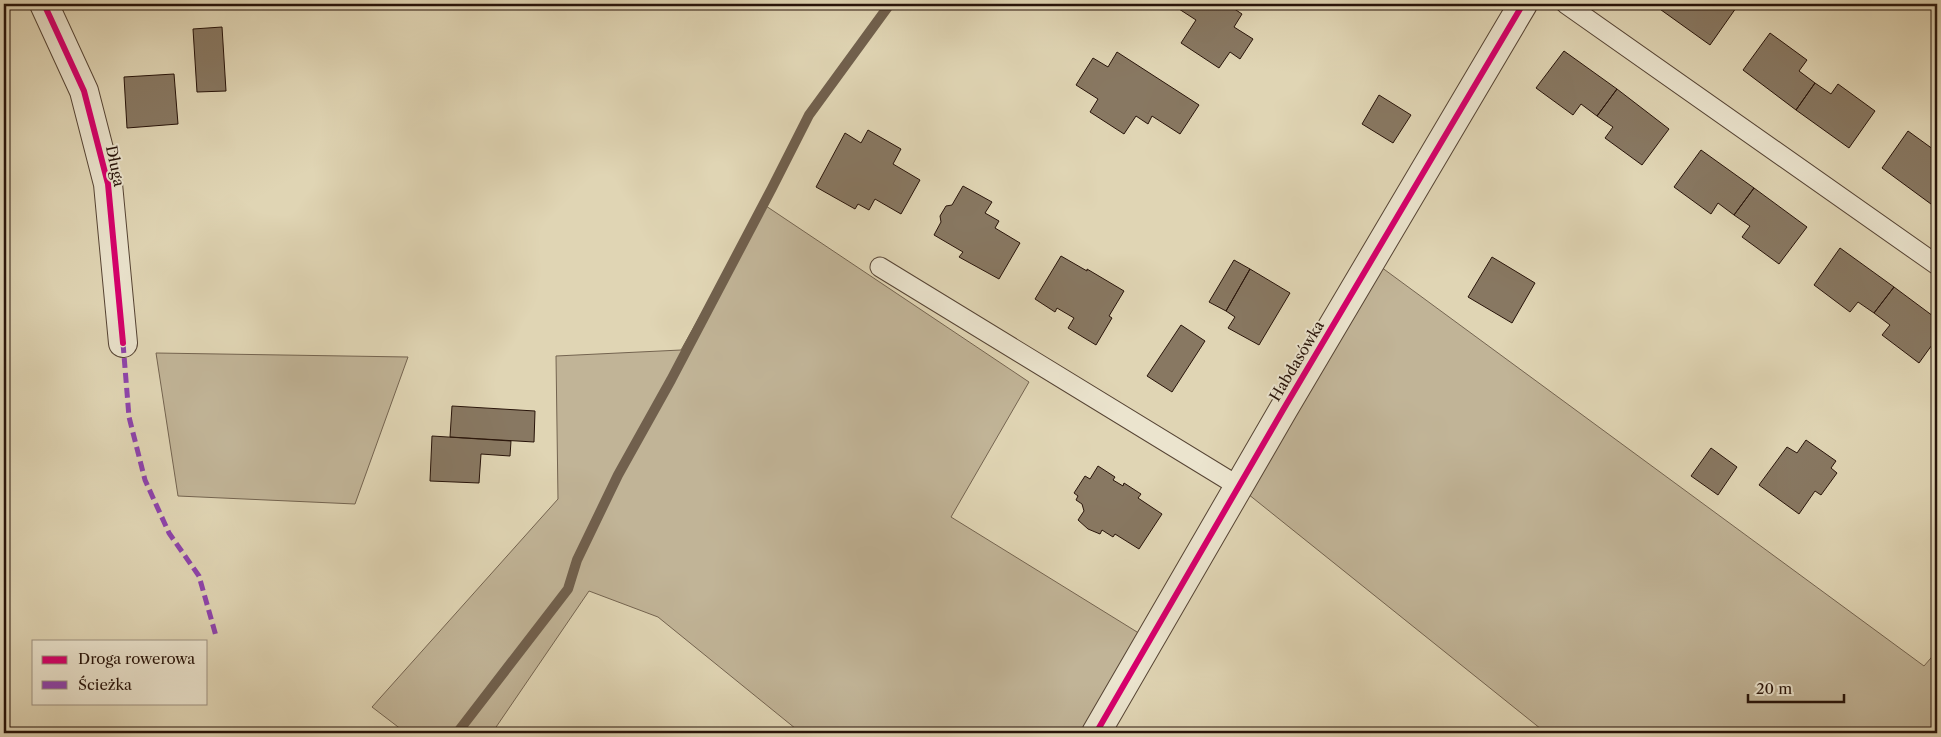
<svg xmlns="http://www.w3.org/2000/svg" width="1941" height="737" font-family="'Libre Caslon Text',serif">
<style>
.green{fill:#c1b497;stroke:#746450}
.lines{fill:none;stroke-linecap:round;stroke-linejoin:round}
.stream{stroke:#71604d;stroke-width:10}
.building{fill:#887862;stroke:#28140a}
.lane-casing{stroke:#564434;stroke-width:21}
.street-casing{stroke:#564434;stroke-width:30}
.lane{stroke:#ebe4ce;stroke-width:19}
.street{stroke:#ebe4ce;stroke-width:28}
.quiet{stroke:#8e44ad;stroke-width:5;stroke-dasharray:10 5;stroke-linecap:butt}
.cycleway-casing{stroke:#ebe4ce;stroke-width:9}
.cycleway{stroke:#d6006c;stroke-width:6}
.labels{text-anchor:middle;stroke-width:4;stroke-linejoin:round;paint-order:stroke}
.street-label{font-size:15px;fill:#28140a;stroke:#ebe4ce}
</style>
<rect width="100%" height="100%" fill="#e0d5b4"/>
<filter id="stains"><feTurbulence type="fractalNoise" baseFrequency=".004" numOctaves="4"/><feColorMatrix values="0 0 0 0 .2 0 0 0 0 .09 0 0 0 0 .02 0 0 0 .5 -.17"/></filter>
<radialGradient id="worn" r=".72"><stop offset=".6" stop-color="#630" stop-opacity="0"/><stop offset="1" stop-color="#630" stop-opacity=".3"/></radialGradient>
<path class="green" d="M763 204 1029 382 951 517 1150 640 1096 733H801L658 617 589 591 492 733H406L372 707 558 499 556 356 681 350Z
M1381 267 1924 666 1937 651V733H1546L1238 486Z
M156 353 408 357 355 504 178 496Z"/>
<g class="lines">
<path class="stream" d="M457 733 568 589 577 560 618 475 671 380 772 188 809 115 890 4"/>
</g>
<path class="building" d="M1182 4H1227L1242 14 1234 27 1253 39 1240 59 1230 52 1219 68 1181 43 1196 20 1179 9Z
M1659 4H1730L1736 8 1710 45 1657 7Z
M222 27 226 91 197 92 193 29Z
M1770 33 1807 60 1799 71 1815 83 1796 110 1743 70Z
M1564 51 1617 89 1597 116 1581 104 1573 115 1536 88Z
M1117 52 1199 105 1180 134 1152 116 1148 124 1136 116 1124 134 1090 112 1098 99 1076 85 1093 58 1108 67Z
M174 74 178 124 127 128 124 77Z
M1815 83 1831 94 1838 84 1875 111 1849 148 1796 110Z
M1617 89 1669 129 1642 165 1605 138 1613 127 1597 116Z
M1379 95 1411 115 1393 143 1362 124Z
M868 130 901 149 893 164 920 180 901 214 875 199 869 210 858 204 855 209 816 187 845 133 861 143Z
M1908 131 1937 152V203L1935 207 1882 168Z
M1701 150 1754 188 1734 215 1718 203 1711 214 1674 187Z
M963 186 992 202 985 213 999 221 995 228 1020 243 999 279 959 257 963 252 934 235 941 222 940 216 946 206 952 205Z
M1754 188 1807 227 1779 264 1742 237 1750 226 1734 215Z
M1840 248 1894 287 1874 313 1858 302 1850 312 1814 285Z
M1061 256 1087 271V269L1124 291 1109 316 1112 318 1096 345 1068 328 1074 318 1057 308 1055 312 1035 299Z
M1492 257 1535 283 1512 323 1468 297Z
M1234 260 1250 269 1226 311 1209 302Z
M1250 269 1290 293 1259 345 1228 328 1235 317 1226 311Z
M1894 287 1937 319V338L1919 363 1882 335 1890 325 1874 313Z
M1181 325 1205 341 1172 392 1147 376Z
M452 406 535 411 534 442 450 437Z
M432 436 511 441 510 456 481 454 479 483 430 481Z
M1806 440 1836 461 1831 468 1837 473 1821 495 1815 491 1799 514 1759 485 1787 447 1797 453Z
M1711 448 1737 467 1718 495 1691 476Z
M1098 466 1115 477 1113 480 1123 486 1124 483 1141 494 1138 498 1162 514 1139 549 1115 534 1113 537 1102 530 1100 534 1088 529 1078 520 1084 511 1082 504 1076 500 1078 496 1074 493 1085 476 1090 479Z"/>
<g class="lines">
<defs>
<path id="lane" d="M1566 4 1937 265
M880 267 1238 486"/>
<path id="street" d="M44 4 84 91 108 184 123 343
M1096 733 1283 410 1523 4"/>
</defs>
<use href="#lane" class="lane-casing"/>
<use href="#street" class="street-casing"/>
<use href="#lane" class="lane"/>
<use href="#street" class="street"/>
<path class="quiet" d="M123 343 129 417 145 480 169 533 199 576 216 636"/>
<defs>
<path id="cycleway" d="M44 4 84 91 108 184 123 343
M1096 733 1283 410 1523 4"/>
</defs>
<use href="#cycleway" class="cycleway-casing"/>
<use href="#cycleway" class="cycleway"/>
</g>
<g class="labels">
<g class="street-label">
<text transform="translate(115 166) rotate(78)" y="5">Długa</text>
<text transform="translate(1297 361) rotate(-59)" y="5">Habdasówka</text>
</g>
</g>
<rect width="1941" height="737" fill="none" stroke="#e0d5b4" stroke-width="20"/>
<rect x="5" y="5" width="1931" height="727" fill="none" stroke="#28140a" stroke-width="2.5"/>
<rect x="10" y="10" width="1921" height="717" fill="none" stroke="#28140a"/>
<rect x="32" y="640" width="175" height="65" fill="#ebe4ce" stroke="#9d9180"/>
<rect x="42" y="656" width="25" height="8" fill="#d6006c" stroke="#9d9180"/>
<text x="78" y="664" font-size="15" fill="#28140a">Droga rowerowa</text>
<rect x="42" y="681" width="25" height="8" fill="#8e44ad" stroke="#9d9180"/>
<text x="78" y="690" font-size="15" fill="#28140a">Ścieżka</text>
<path d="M1748 694v8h96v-8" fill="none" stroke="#28140a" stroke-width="2.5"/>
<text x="1756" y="694" font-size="15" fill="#28140a" stroke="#ebe4ce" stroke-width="4" paint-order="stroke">20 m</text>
<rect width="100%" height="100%" filter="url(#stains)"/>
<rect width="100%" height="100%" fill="url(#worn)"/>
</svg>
